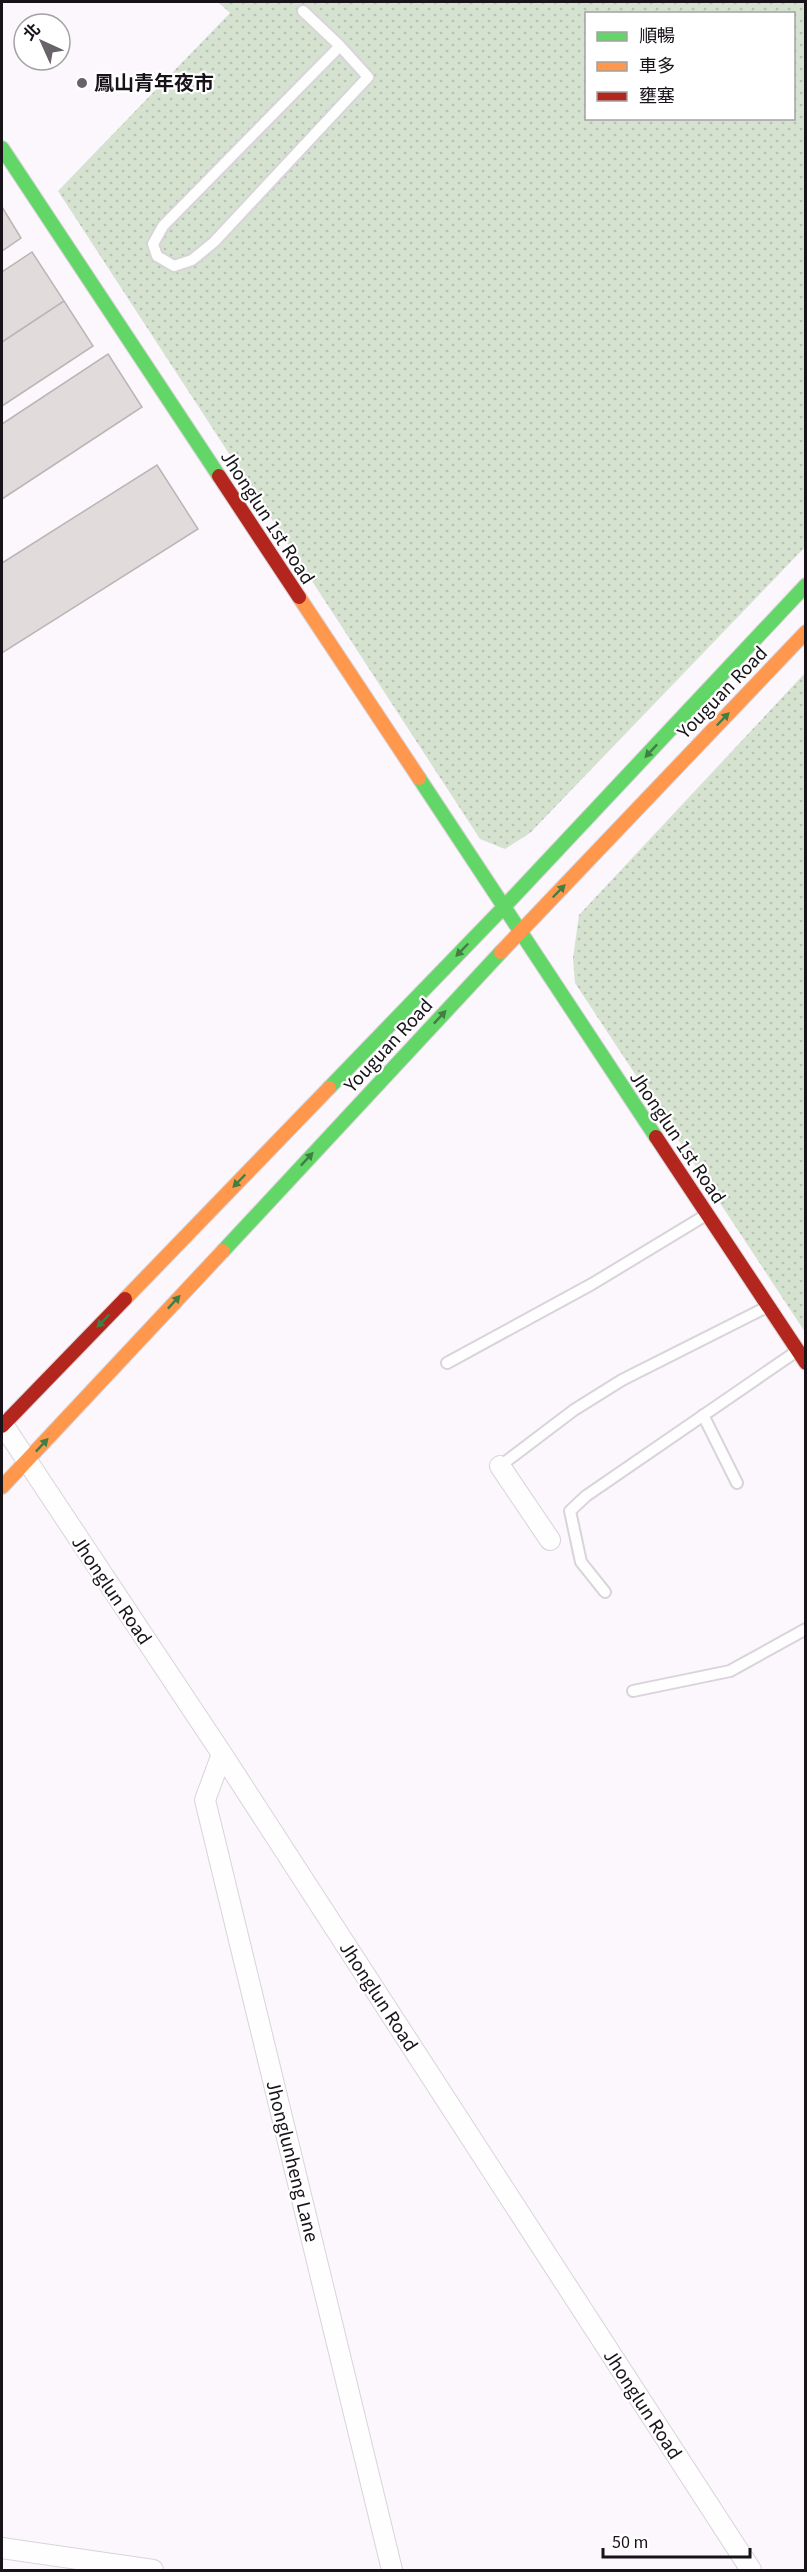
<svg xmlns="http://www.w3.org/2000/svg" width="807" height="2572" font-family="'Source Sans 3','Noto Sans TC',sans-serif">
<style>
.grass{fill:url(#grass-dots);fill-rule:evenodd}
.building{fill:#e1dcdb;stroke:#bbb6b5;stroke-width:1.5}
.lines{fill:none;stroke-linecap:round;stroke-linejoin:round}
.lane-casing{stroke:#d8d4d9;stroke-width:14}
.street-casing{stroke:#d8d4d9;stroke-width:22}
.fast-casing{stroke:#d8d4d9;stroke-width:16}
.slow-casing{stroke:#d8d4d9;stroke-width:16}
.jam-casing{stroke:#d8d4d9;stroke-width:16}
.lane{stroke:#fefeff;stroke-width:10}
.street{stroke:#fefeff;stroke-width:20}
.fast{stroke:#63d668;stroke-width:14}
.slow{stroke:#ff974d;stroke-width:14}
.jam{stroke:#b3261e;stroke-width:14}
.oneway{fill:#417e44}
.poi-dot{fill:#676368;stroke:#fff;stroke-width:2}
.labels{text-anchor:middle;stroke-width:4.5;stroke-linejoin:round;paint-order:stroke}
.poi-label{font-size:20px;font-weight:bold;fill:#181319;stroke:#fff;text-anchor:start}
.street-label{font-size:20px;fill:#181319;stroke:#fff}
</style>
<defs>
<pattern id="grass-dots" width="8" height="8" patternUnits="userSpaceOnUse" patternTransform="scale(1.5)"><rect width="8" height="8" fill="#d4e2cf"/><path d="M2 2h.1M6 6h.1" fill="none" stroke="#b5c1b1" stroke-width="1.8" stroke-linecap="round"/></pattern>
</defs>
<rect width="100%" height="100%" fill="#fbf7fc"/>
<path class="grass" d="M218 2H805V547L530 833 505 849 480 839 58 191 230 13ZM586 14H794V118H586Z
M805 673V1332L575 983 573 958 579 915Z"/>
<path class="building" d="M2 207 21 238 2 251Z
M32 252 64 301 2 342V272Z
M64 301 93 346 2 406V342Z
M108 354 142 407 2 499V424Z
M157 465 198 529 2 653V563Z"/>
<g class="lines">
<defs>
<path id="lane" d="M303 11 340 46 163 226 153 244 157 256 174 266 192 260 214 242 368 77 340 46
M447 1363 592 1284 706 1215
M703 1415 737 1483
M500 1466 574 1410 622 1380 767 1307
M605 1592 581 1562 570 1511 586 1496 797 1351
M633 1691 730 1671 806 1629"/>
<path id="street" d="M2 1423 222 1754 751 2570
M500 1466 550 1540
M222 1754 205 1800 392 2570
M2 2548 153 2570"/>
<path id="fast" d="M2 148 219 476
M419 778 656 1137
M329 1088 503 908 806 585
M223 1251 501 952"/>
<path id="slow" d="M299 597 419 778
M501 952 806 632
M125 1299 329 1088
M2 1487 223 1251"/>
<path id="jam" d="M219 476 299 597
M656 1137 806 1363
M2 1426 125 1299"/>
</defs>
<use href="#lane" class="lane-casing"/>
<use href="#street" class="street-casing"/>
<use href="#fast" class="fast-casing"/>
<use href="#slow" class="slow-casing"/>
<use href="#jam" class="jam-casing"/>
<use href="#lane" class="lane"/>
<use href="#street" class="street"/>
<use href="#fast" class="fast"/>
<use href="#slow" class="slow"/>
<use href="#jam" class="jam"/>
</g>
<defs><path id="oneway-solid" d="M-6-.8H1V-3.2L6.5 0L1 3.2V.8H-6Z" transform="scale(1.5)"/></defs>
<g class="oneway">
<use href="#oneway-solid" transform="translate(723 719) rotate(-46)"/>
<use href="#oneway-solid" transform="translate(651 751) rotate(133)"/>
<use href="#oneway-solid" transform="translate(559 891) rotate(-46)"/>
<use href="#oneway-solid" transform="translate(462 950) rotate(134)"/>
<use href="#oneway-solid" transform="translate(440 1017) rotate(-47)"/>
<use href="#oneway-solid" transform="translate(307 1159) rotate(-47)"/>
<use href="#oneway-solid" transform="translate(239 1181) rotate(134)"/>
<use href="#oneway-solid" transform="translate(174 1302) rotate(-47)"/>
<use href="#oneway-solid" transform="translate(103 1321) rotate(134)"/>
<use href="#oneway-solid" transform="translate(42 1445) rotate(-47)"/>
</g>
<circle class="poi-dot" cx="82" cy="83" r="6"/>
<g class="labels">
<g class="poi-label">
<text x="94" y="90">鳳山青年夜市</text>
</g>
<g class="street-label">
<text transform="translate(268 517) rotate(57)" y="7">Jhonglun 1st Road</text>
<text transform="translate(722 692) rotate(-46)" y="7">Youguan Road</text>
<text transform="translate(388 1045) rotate(-47)" y="7">Youguan Road</text>
<text transform="translate(678 1137) rotate(56)" y="7">Jhonglun 1st Road</text>
<text transform="translate(112 1590) rotate(56)" y="7">Jhonglun Road</text>
<text transform="translate(379 1996) rotate(57)" y="7">Jhonglun Road</text>
<text transform="translate(293 2161) rotate(76)" y="7">Jhonglunheng Lane</text>
<text transform="translate(643 2404) rotate(57)" y="7">Jhonglun Road</text>
</g>
</g>
<rect width="807" height="2572" fill="none" stroke="#181319" stroke-width="6"/>
<rect x="585" y="12" width="210" height="108" fill="#ffffff" stroke="#a3a1a3" stroke-width="1.5"/>
<rect x="597" y="32" width="30" height="9" fill="#63d668" stroke="#a3a1a3" stroke-width="1.5"/>
<text x="639" y="42" font-size="18" fill="#181319">順暢</text>
<rect x="597" y="62" width="30" height="9" fill="#ff974d" stroke="#a3a1a3" stroke-width="1.5"/>
<text x="639" y="72" font-size="18" fill="#181319">車多</text>
<rect x="597" y="92" width="30" height="9" fill="#b3261e" stroke="#a3a1a3" stroke-width="1.5"/>
<text x="639" y="102" font-size="18" fill="#181319">壅塞</text>
<g transform="translate(42 42) rotate(315)"><circle r="28" fill="#ffffff" stroke="#a3a1a3" stroke-width="1.5"/>
<path d="M0-4.5L10 22L0 15L-10 22Z" fill="#676368"/>
<text y="-9" font-size="16" font-weight="bold" text-anchor="middle" fill="#181319">北</text>
</g>
<path d="M603 2548v9h147v-9" fill="none" stroke="#181319" stroke-width="3"/>
<text x="612" y="2548" font-size="18" fill="#181319" stroke="#ffffff" stroke-width="4.5" paint-order="stroke">50 m</text>
</svg>
